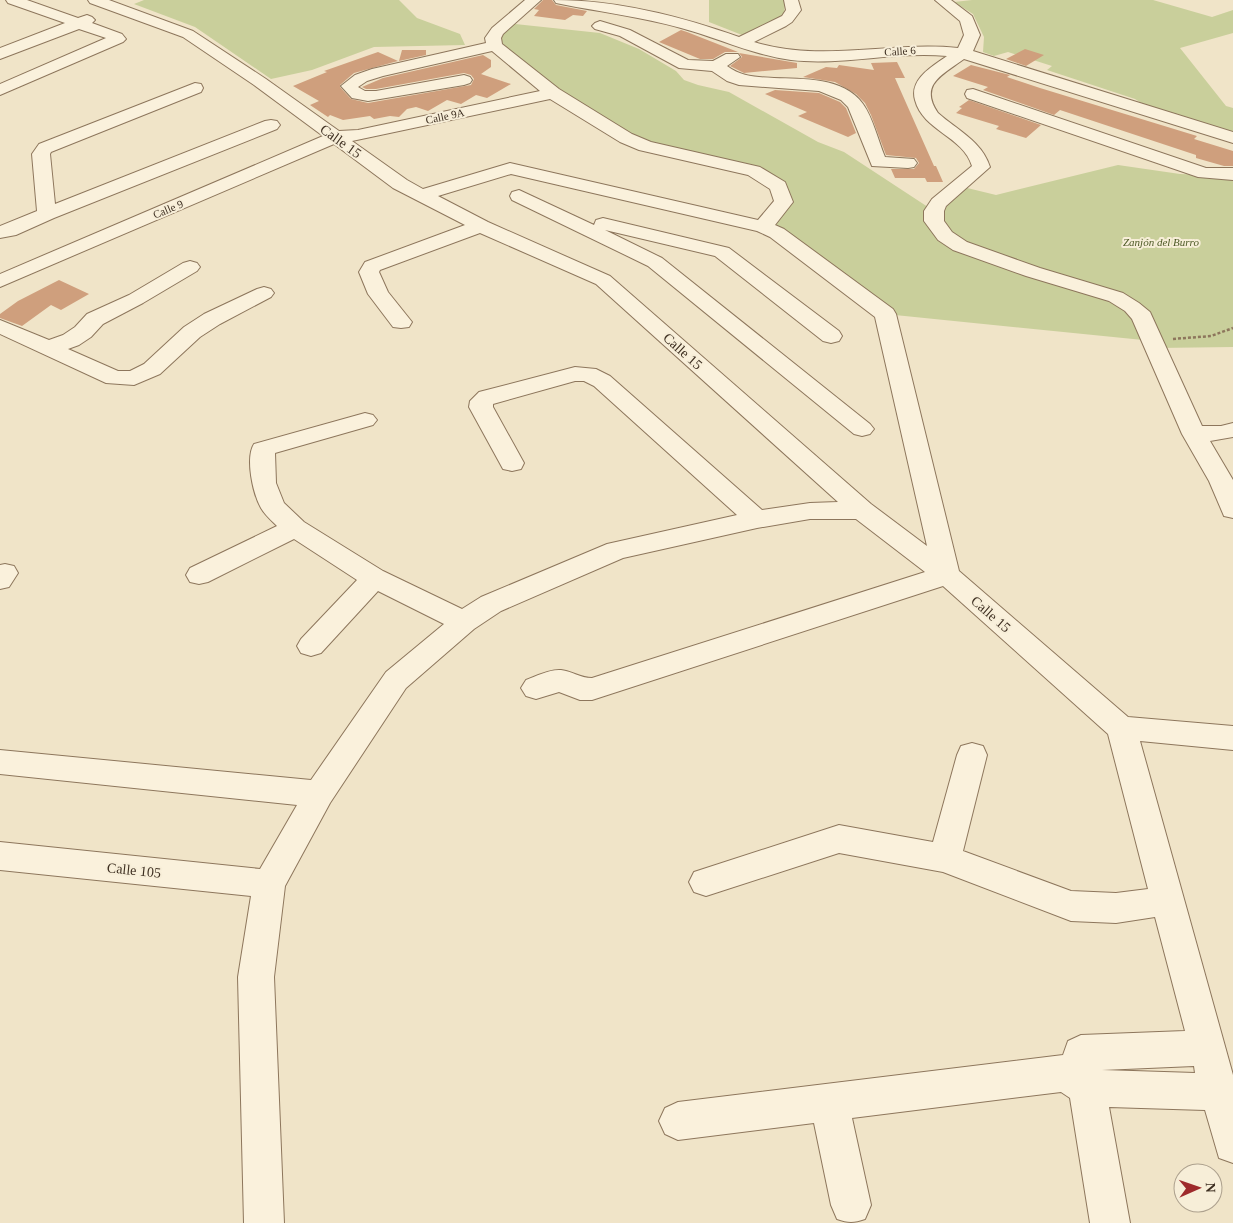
<svg xmlns="http://www.w3.org/2000/svg" width="1233" height="1223" font-family="'Times New Roman',serif">
<style>
.green{fill:#c9cf9b}
.building{fill:#cf9f7d}
.lines{fill:none;stroke-linecap:round;stroke-linejoin:round}
.minor-casing{stroke:#8d765c;stroke-width:2}
.path{stroke:#8d765c;stroke-width:2.5;stroke-dasharray:3 2;stroke-linecap:butt}
.minor{fill:#faf1dc;fill-rule:evenodd}
.labels{text-anchor:middle;stroke-width:4;stroke-linejoin:round;paint-order:stroke}
.far-street-label{font-size:11px;fill:#3d2e20;stroke:#f7eed8}
.far-park-label{font-size:11px;font-style:italic;fill:#4d5a26;stroke:#f7eed8}
.street-label{font-size:14px;fill:#3d2e20;stroke:#f7eed8}
</style>
<rect width="100%" height="100%" fill="#f0e4c8"/>
<path class="green" d="M144 0H399L417 18 460 34 465 45 374 47 312 70 271 79 195 27 134 4Z
M709 0H785L784 16 742 35 709 22Z
M972 0H1153L1212 17 1233 10V33L1180 48 1226 106 1233 108V136L1151 109 1135 99 1047 70 1052 66 1008 52 994 56 983 52 984 37 973 14 954 2Z
M506 23 600 33 639 49 676 71 684 80 698 85 729 92 818 142 844 152 934 211 959 186 996 195 1118 165 1180 174 1233 176V347L1157 348 1153 341 885 314 763 227 783 202 754 171 645 146 495 46Z"/>
<path class="building" d="M543 0H552L556 5 587 11 583 16 573 15 565 20 534 16 539 10 534 9Z
M681 30 687 32 738 52H725L713 59H700L659 42Z
M1025 49 1044 55 1026 66 1006 59Z
M402 50H426V55L399 61Z
M378 52 398 61 354 73 340 85V87L351 99 368 103 471 85 474 79 471 75 464 73 376 89H366L362 87 383 78 483 55 491 60V67L481 74 511 84 487 98 476 95 461 104 447 100 428 111 416 107 407 109 399 117 390 116 374 119 370 116 343 120 330 115 328 117 310 105 319 101 293 86 327 72 324 71Z
M739 53 797 63V68L744 73 730 66 742 57Z
M897 62 905 78H895L934 166H936L943 182H927L925 178H895L891 169H914L919 163 916 158 886 155 871 115 865 103 856 94 835 82 803 77 826 67 837 68 839 65 874 70 871 63Z
M971 65 1010 75 1007 77 1040 88 1197 136 1194 139 1233 151V166H1224L1196 158V155L1060 110 1054 115 983 90 988 87 953 76Z
M775 90 819 93 840 102 846 108 856 133 848 137 798 116 807 112 765 94Z
M969 100 1041 125 1026 138 996 129 999 126 956 113 962 108 959 107Z
M59 280 89 294 61 310 51 305 22 326 0 318V314L18 301Z"/>
<g class="lines">
<defs>
<path id="minor" d="M6 0H27L78 18 87 15 92 17 95 20 92 23 122 34 126 39 123 42 0 95V84L106 38 79 29 0 59V48L65 23 8 3Z
M88 0H109L193 31 266 79 339 131 358 130 540 91 492 51 383 76 367 81 358 87 365 91H376L464 75 470 77 472 80 470 83 464 85 368 101 352 98 341 86 355 75 372 69 486 43 485 38 492 28 525 0H541L503 34 501 38 502 44 559 89 632 134 651 142 760 167 785 182 793 202 775 225 784 229 893 309 896 314 959 571 1128 717 1233 726V750L1140 741 1233 1075V1163L1219 1158 1205 1110 1109 1107 1130 1223H1090L1070 1098 1061 1092 852 1118 871 1205 865 1219C854 1223 848 1223 837 1219L831 1205 814 1123 678 1140 665 1134 659 1121 665 1108 678 1102 1063 1055 1068 1041 1081 1035 1185 1031 1155 917 1116 923 1071 921 943 872 839 853 706 896 694 892 689 882 694 872 839 825 933 842 957 755 961 746 972 743 983 746 987 755 963 851 1071 891 1116 893 1148 889 1108 734 943 586 592 700H580L559 692 536 699 526 696 521 688 526 680C536 676 550 669 561 670 572 671 580 678 592 678L925 572 856 519H810L757 528 623 558 501 611 474 629 406 688 330 803 285 886 274 977 284 1223H244L238 977 251 896 0 870V842L260 869 297 805 0 774V750L311 780 386 672 444 624 378 591 321 653 311 656 301 653 297 646 301 639 357 580 294 539 208 582 199 584 190 582 186 575 190 568 277 526C272 521 265 515 261 508 253 494 245 458 254 444L365 413 373 415 377 420 373 425 275 453 276 483 284 503 304 522 383 571 462 609 481 597 607 544 737 515 594 386 584 381H575L493 404V407L524 463 521 469 512 471 503 469 469 407 470 401 479 392 575 367 596 369 610 376 762 510 810 503 838 502 596 284 480 233 380 270 379 272 388 292 412 322 409 327 401 328 393 327 368 294 359 272 365 262 465 225 393 188 334 144 0 287V274L323 136 254 85 183 37 90 3ZM550 99 620 142 639 150 748 175 770 189 774 201 758 220 510 163 423 189 407 180 352 141ZM511 174 757 231 770 237 875 317 927 546 871 504 610 276 488 222 438 196ZM1194 1066 1195 1073 1102 1070Z
M554 0C617 0 680 16 739 37L782 16 786 10 784 0H798L801 10 792 22 786 26 754 42C821 63 890 41 958 48L964 35 960 21 935 0H951L972 16 980 35 973 51 1233 132V143L964 59C944 74 918 84 938 113 957 130 982 141 990 167L946 206 944 211V221L952 232 967 242 1040 268 1123 293 1139 303 1150 312 1202 426H1221L1233 423V437L1210 441 1233 480V518L1224 516 1209 481 1182 434 1132 319 1125 311 1109 301 1026 276 953 250 938 240 924 221V211L932 199 972 166C963 136 923 131 915 100 909 79 933 66 947 56 895 51 843 66 791 60 753 55 718 38 681 28 642 17 601 12 561 4L556 3Z
M600 21 630 30 688 60 713 61 726 54H738L740 57 727 66C742 77 756 77 774 78 803 79 844 77 863 104 873 118 878 140 885 157L914 159 917 163 914 167 908 168 872 166 848 107 841 100 819 91 739 85 727 81 712 71 679 68 620 36 595 29 592 26 595 23Z
M195 83 201 84 203 88 201 92 51 152 50 154 55 204 265 121 271 120 277 121 280 125 277 129 54 218 16 235 0 238V226L37 211 32 154 39 144Z
M973 89 1206 168H1233V180L1198 177 967 98 965 94 967 90Z
M519 190 594 225 596 220 603 218 729 248 839 331 842 336 839 341 831 343 823 341 715 256 605 230 662 258 870 424 874 429 870 434 862 436 854 434 648 266 512 200 510 196 512 192Z
M190 261 197 263 200 267 197 271 143 303 103 324 91 337 79 345 68 349 118 371H130L144 364 184 327 204 314 257 289 264 287 271 289 274 293 271 297 220 324 200 337 160 374 134 385 106 383 0 334V320L49 340 63 335 75 327 87 314 129 295 183 263Z
M5 564 14 566 18 573 9 587 0 589V565Z"/>
</defs>
<use href="#minor" class="minor-casing"/>
<path class="path" d="M1173 339 1211 336 1233 328"/>
<use href="#minor" class="minor"/>
</g>
<g class="labels">
<g class="far-street-label">
<text transform="translate(900 51) rotate(-4)" y="4">Calle 6</text>
<text transform="translate(445 116) rotate(-12)" y="4">Calle 9A</text>
<text transform="translate(168 209) rotate(-23)" y="4">Calle 9</text>
</g>
<g class="far-park-label">
<text x="1161" y="246">Zanjón del Burro</text>
</g>
<g class="street-label">
<text transform="translate(341 141) rotate(36)" y="5">Calle 15</text>
<text transform="translate(683 351) rotate(42)" y="5">Calle 15</text>
<text transform="translate(991 614) rotate(41)" y="5">Calle 15</text>
<text transform="translate(134 870) rotate(6)" y="5">Calle 105</text>
</g>
</g>
<g transform="translate(1198 1188) rotate(88)"><circle r="24" fill="#f7eed8" stroke="#ada18e"/>
<path d="M0-4L9 19L0 12L-9 19Z" fill="#9e2a2b"/>
<text y="-8" font-size="14" font-weight="bold" text-anchor="middle" fill="#3d2e20">N</text>
</g>
</svg>
